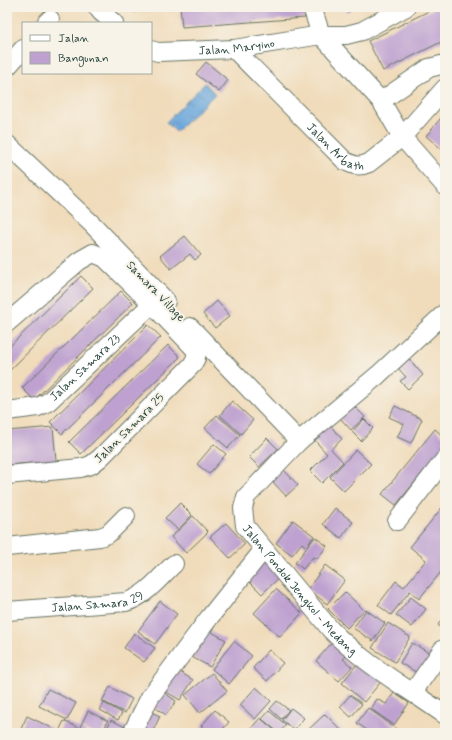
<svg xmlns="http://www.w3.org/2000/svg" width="452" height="740" font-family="Mynerve,sans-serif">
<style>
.water{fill:url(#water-ripples);stroke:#447288}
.building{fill:#bea1d0}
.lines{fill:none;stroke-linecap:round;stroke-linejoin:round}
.minor-casing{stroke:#687463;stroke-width:20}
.minor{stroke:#fff;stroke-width:18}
.labels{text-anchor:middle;stroke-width:4;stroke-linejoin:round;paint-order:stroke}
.street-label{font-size:12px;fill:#1f3d34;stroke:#f7f3e8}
</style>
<defs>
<pattern id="water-ripples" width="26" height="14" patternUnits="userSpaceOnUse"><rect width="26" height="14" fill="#69a6db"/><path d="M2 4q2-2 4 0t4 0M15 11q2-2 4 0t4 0" fill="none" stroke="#5688b2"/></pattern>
</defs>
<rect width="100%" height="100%" fill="#f7f3e8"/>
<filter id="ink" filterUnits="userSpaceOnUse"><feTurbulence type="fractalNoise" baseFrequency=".025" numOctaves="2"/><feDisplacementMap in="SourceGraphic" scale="8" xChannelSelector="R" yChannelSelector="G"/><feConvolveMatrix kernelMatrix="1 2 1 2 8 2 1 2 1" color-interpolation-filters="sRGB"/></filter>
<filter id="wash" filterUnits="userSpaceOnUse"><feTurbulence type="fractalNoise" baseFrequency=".012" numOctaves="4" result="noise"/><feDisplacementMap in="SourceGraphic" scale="16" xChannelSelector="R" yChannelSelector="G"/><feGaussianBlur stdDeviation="0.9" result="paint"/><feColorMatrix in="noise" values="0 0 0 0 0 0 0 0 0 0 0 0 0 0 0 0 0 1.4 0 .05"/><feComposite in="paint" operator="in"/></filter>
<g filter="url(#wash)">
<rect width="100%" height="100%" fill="#f0dbba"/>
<path class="water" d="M205 83 215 94 176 132 166 122Z"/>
<g id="blocks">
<path class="building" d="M132 7H179V8L133 12Z
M180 7H304L305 18 182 27Z
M345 7H358L347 12Z
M437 7H445V40L383 71 368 41Z
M206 62 228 80 219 92 196 74Z
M445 113V152L426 136Z
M185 236 201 255 195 260 190 254 171 269 160 256Z
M81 276 93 288 7 373V349Z
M121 291 133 303 34 400 22 388Z
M217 301 230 316 215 328 203 314Z
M148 325 161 337 62 434 50 422Z
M168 345 180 357 81 454 69 442Z
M408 358 423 375 408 389 400 381 406 377 397 367Z
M7 384H8L10 402 7 403Z
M232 401 253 420 241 434 220 415Z
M354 406 365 417 351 430 340 418Z
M395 406 422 419 411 443 397 437 404 424 389 417Z
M217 415 240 435 228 448 205 428Z
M364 419 373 428 361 441 352 432Z
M327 422 342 439 331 449 343 462 322 483 310 471 327 454 311 436Z
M53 427 56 461 7 465V431Z
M435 429 445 438V445L396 505 382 494Z
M267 438 278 449 259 467 249 457Z
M214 444 226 454 209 474 197 464Z
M356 450 371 464 344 491 330 477Z
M283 469 298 485 286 496 271 480Z
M180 503 192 515 178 530 165 518Z
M445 504V567L419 599 410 591 391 615 378 605 396 581 404 587 426 560 410 547Z
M335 508 353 522 341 538 323 524Z
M193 516 208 532 186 553 171 537Z
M293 520 314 536 306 547 302 543 292 555 276 543Z
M226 523 245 544 230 558 210 537Z
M315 537 327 546 317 559 313 557 303 569 295 563Z
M266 555 284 573 262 594 244 576Z
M325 565 345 580 327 604 308 589Z
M276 589 302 613 280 637 254 613Z
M345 592 364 610 347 628 328 609Z
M411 597 426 609 412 627 396 615Z
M160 601 177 614 155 644 138 631Z
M366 610 385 623 373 641 353 628Z
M445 615V631L438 625Z
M388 623 410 637 395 662 372 648Z
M208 630 226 640 210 667 192 657Z
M134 633 155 648 144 662 124 648Z
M335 639 350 652 343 659 352 667 339 681 316 661Z
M234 641 252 656 229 684 212 669Z
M412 643 433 655 421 675 400 663Z
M269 650 283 663 267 681 253 668Z
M361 659 384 678 364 702 342 683Z
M175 669 193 680 180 700 163 690Z
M212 673 227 691 200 713 185 695Z
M110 687 132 699 125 713 102 701Z
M256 687 271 701 255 719 240 705Z
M48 689 76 703 67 720 39 706Z
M159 689 176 701 166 715 149 703Z
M394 693 409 703 394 725 371 709 377 699 386 704Z
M350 695 362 704 351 717 340 707Z
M277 701 289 710 281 719 270 709Z
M104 703 122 713 118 720 100 710Z
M291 708 304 718 294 730 282 720Z
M368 708 397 729 394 733H371L357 723Z
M145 709 160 716 152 733H141Z
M215 710 229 722 220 733H209L201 726Z
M88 711 108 721 102 733H92L80 727Z
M269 711 286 725 279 733 262 719Z
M325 714 344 733H313L309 729Z
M27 716 52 728 50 733H24L20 731Z
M260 718 278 733H251L249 731Z
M111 720 127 728 125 733H105Z
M64 721 86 731V733H58Z"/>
</g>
</g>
<g filter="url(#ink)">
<use href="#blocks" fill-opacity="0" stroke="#687463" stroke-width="1"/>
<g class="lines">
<defs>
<g id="minor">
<path d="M97 7 101 12 114 23"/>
<path d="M312 7 321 35 381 101 402 137 445 186"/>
<path d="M46 23 50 19"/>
<path id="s1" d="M234 49 345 161C354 166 360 167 369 163L402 137 445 88"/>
<path id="s2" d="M151 50 158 52 234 49 321 35H346L362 31 406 7"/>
<path d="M7 67 23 49"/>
<path d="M381 101 429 68 445 64"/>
<path d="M7 144 93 225 166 301"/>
<path id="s3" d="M445 313 378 375 299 441 246 497 243 508 245 526 331 630C364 664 406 687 445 715"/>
<path d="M7 323 79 261 93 253 105 258 152 304 196 350V358L192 365 100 458 91 465 81 468 7 475"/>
<path d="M190 327 299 441"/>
<path id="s4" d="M7 411 38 407 48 402 152 304"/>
<path d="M397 521 445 459"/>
<path d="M7 547 100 537 108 534 126 516"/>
<path id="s5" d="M7 611 126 602C146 596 159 578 174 564"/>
<path d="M413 692 443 649"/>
<path d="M132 733 150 697 209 618 264 549"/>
</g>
</defs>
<use href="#minor" class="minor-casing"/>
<use href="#minor" class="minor"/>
</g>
</g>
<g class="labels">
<g class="street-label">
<text dy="4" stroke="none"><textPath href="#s2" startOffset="86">Jalan Maryino</textPath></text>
<text dy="4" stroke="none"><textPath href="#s1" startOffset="142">Jalan Arbath</textPath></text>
<text transform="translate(156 291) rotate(46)" y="4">Samara Village</text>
<text dy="4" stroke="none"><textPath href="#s4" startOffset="93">Jalan Samara 23</textPath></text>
<text transform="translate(129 428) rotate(-45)" y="4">Jalan Samara 25</text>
<text dy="4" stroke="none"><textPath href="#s3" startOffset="385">Jalan Pondok Jengkol - Medang</textPath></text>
<text dy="4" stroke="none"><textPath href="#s5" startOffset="91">Jalan Samara 29</textPath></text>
</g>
</g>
<rect width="452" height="740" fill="none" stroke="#f7f3e8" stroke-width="24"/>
<rect x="22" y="22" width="130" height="52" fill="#f7f3e8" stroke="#a1aaa0"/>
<rect x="30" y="35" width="20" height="6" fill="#ffffff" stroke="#a1aaa0"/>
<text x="58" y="42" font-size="12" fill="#1f3d34">Jalan</text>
<rect x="30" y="52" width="20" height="12" fill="#bea1d0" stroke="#a1aaa0"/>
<text x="58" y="62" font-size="12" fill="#1f3d34">Bangunan</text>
</svg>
